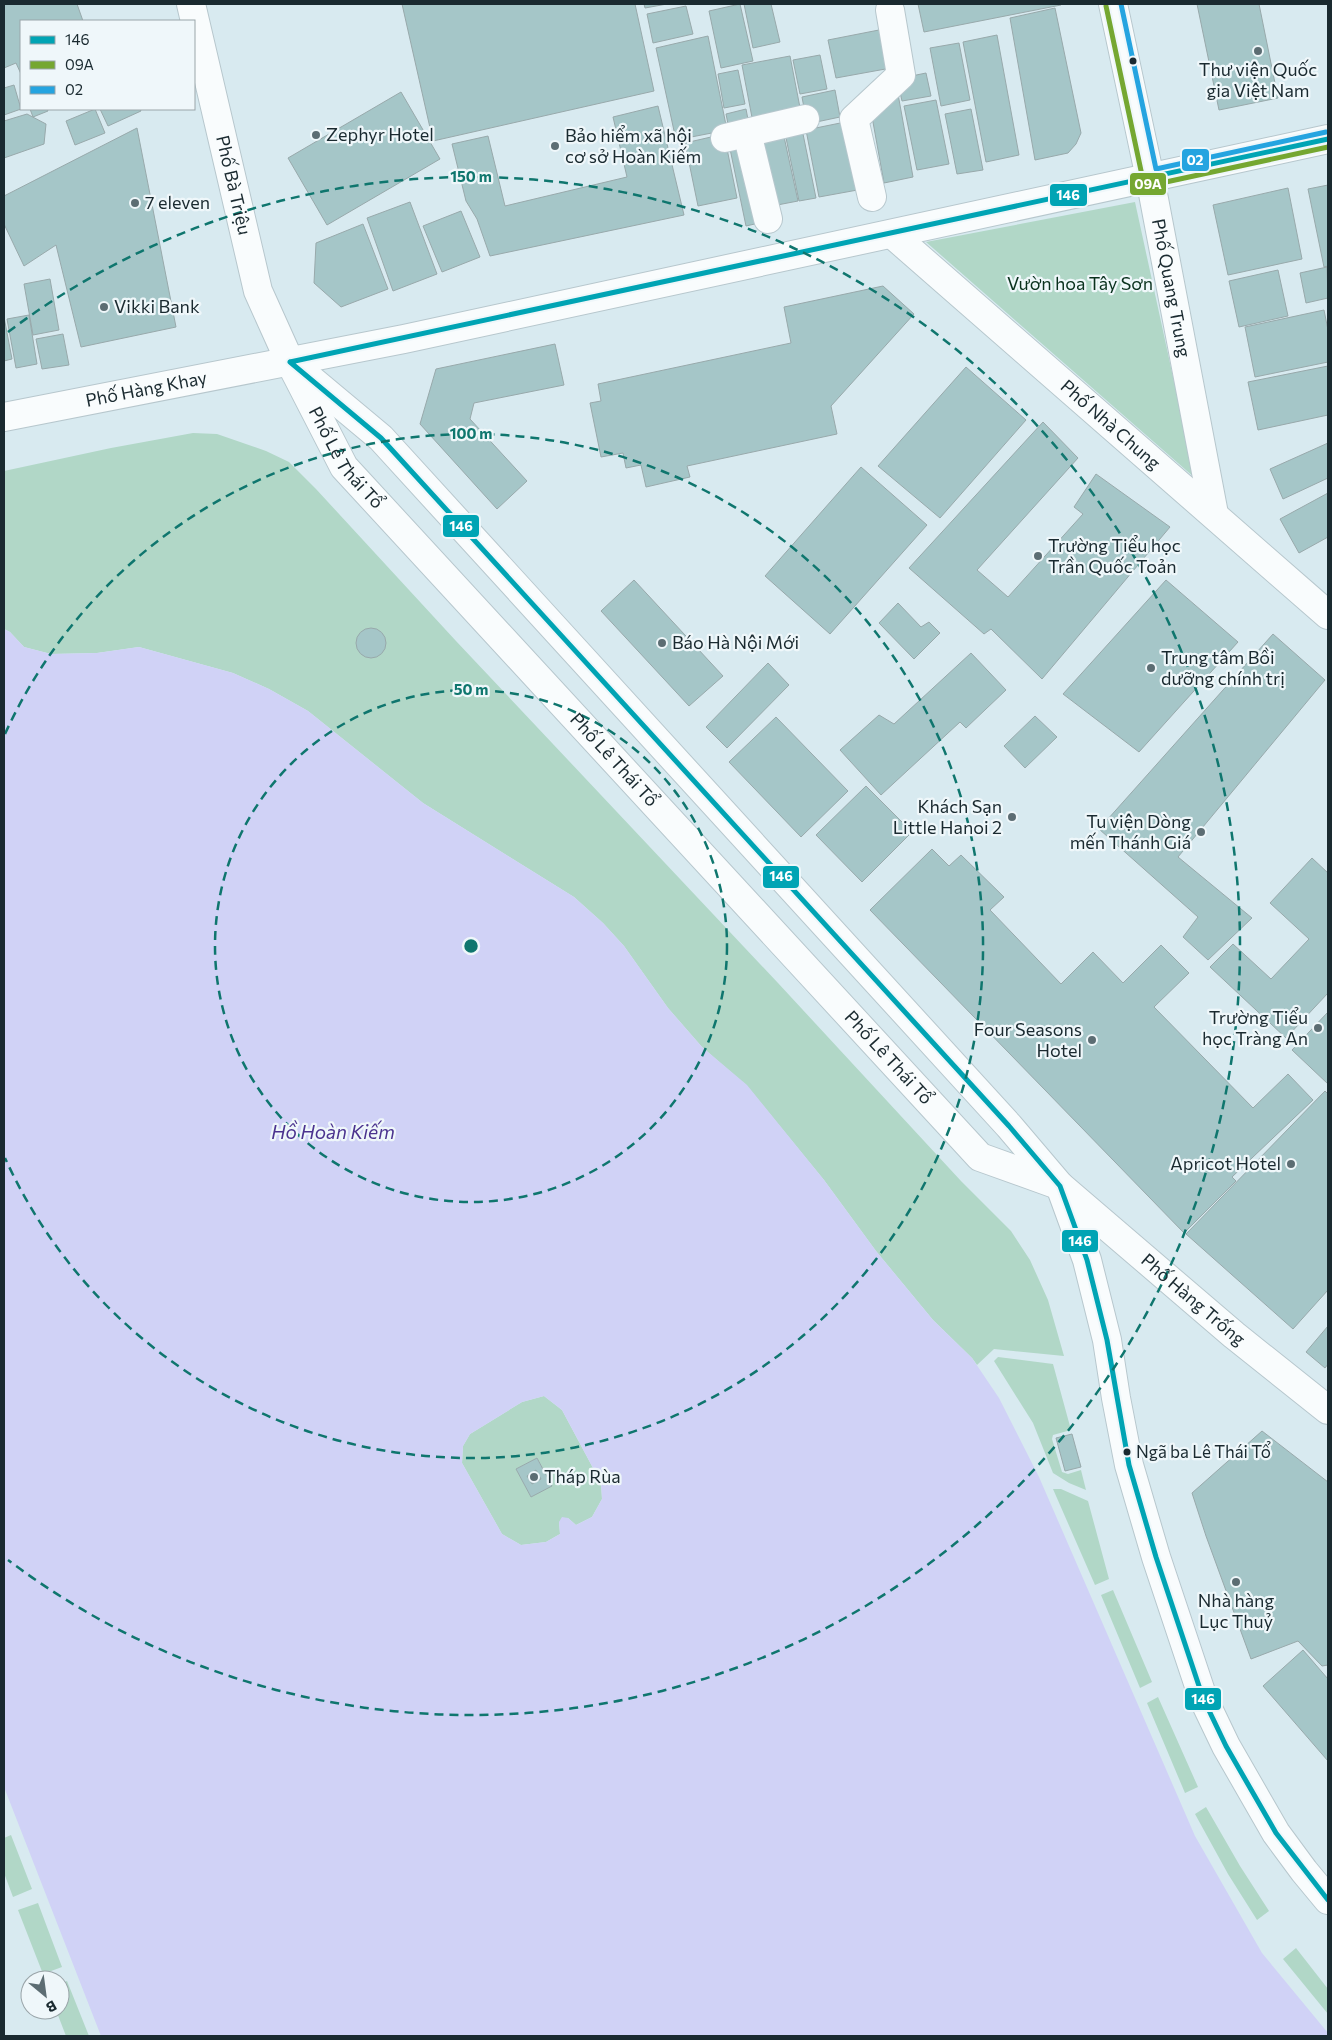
<svg xmlns="http://www.w3.org/2000/svg" width="1332" height="2040" font-family="Commissioner,sans-serif">
<style>
.green{fill:#b1d7c7;fill-rule:evenodd}
.water{fill:#d0d2f6;fill-rule:evenodd}
.building{fill:#a5c6c8;stroke:#98a9ab}
.lines{fill:none;stroke-linecap:round;stroke-linejoin:round}
.street-casing{stroke:#b7c7cd;stroke-width:30}
.secondary-casing{stroke:#b7c7cd;stroke-width:30}
.street{stroke:#f9fcfd;stroke-width:28}
.secondary{stroke:#f9fcfd;stroke-width:28}
.bus-1-casing{stroke:#eff7fa;stroke-width:9}
.bus-2-casing{stroke:#eff7fa;stroke-width:9}
.bus-3-casing{stroke:#eff7fa;stroke-width:9}
.bus-1{stroke:#00a4b4;stroke-width:5}
.bus-2{stroke:#75a731;stroke-width:5}
.bus-3{stroke:#25a4e0;stroke-width:5}
.ring{fill:none;stroke:#0f766e;stroke-width:2.5;stroke-dasharray:9 6}
.poi-dot{fill:#5c6d73;stroke:#eff7fa;stroke-width:2}
.bus-dot{fill:#1a2a30;stroke:#eff7fa;stroke-width:2}
.labels{text-anchor:middle;stroke-width:4.5;stroke-linejoin:round;paint-order:stroke}
.bus-label{font-size:17px;fill:#1a2a30;stroke:#eff7fa;text-anchor:start}
.poi-label{font-size:18px;fill:#1a2a30;stroke:#eff7fa;text-anchor:start}
.street-label{font-size:18px;fill:#1a2a30;stroke:#eff7fa}
.park-label{font-size:18px;fill:#09311d;stroke:#eff7fa}
.water-label{font-size:19px;font-style:italic;fill:#4b338f;stroke:#eff7fa}
.centre{fill:#0f766e;stroke:#eff7fa;stroke-width:2.5}
.ring-label{font-size:15px;text-anchor:middle;font-weight:bold;fill:#0f766e;stroke:#eff7fa;stroke-width:4.5;stroke-linejoin:round;paint-order:stroke}
.line-badge{stroke:#eff7fa;stroke-width:2}
.badge-label{font-size:14px;text-anchor:middle;font-weight:bold;fill:#fff}
</style>
<rect width="100%" height="100%" fill="#d8eaf0"/>
<path class="green" d="M1135 202 1195 478 926 242Z
M193 433 217 434 266 451 289 462 316 489 456 641 778 983 961 1181 1011 1231 1030 1260 1048 1300 1064 1356 994 1349 977 1365 972 1358 933 1320 876 1251 824 1180 747 1086 702 1047 668 1008 624 946 603 923 574 897 423 803 308 711 269 689 233 673 139 647 97 653 51 654 24 647 10 632 4 629V471L111 448Z
M998 1357 1053 1364 1071 1430 1053 1435 1052 1439 1062 1472 1068 1474 1081 1470 1086 1490 1069 1483 1053 1473 1033 1423 994 1361Z
M544 1396 562 1410 601 1483 602 1499 592 1517 576 1525 568 1518 559 1522 560 1534 546 1542 521 1545 502 1534 462 1463 463 1446 470 1434 522 1402ZM537 1458 552 1485 531 1497 516 1469Z
M1053 1489H1061L1088 1501 1109 1579 1095 1585Z
M1113 1590 1152 1682 1140 1688 1101 1595Z
M1158 1697 1198 1787 1185 1793 1147 1703Z
M1206 1807 1240 1866 1269 1911 1257 1920 1228 1874 1195 1814Z
M11 1835 32 1889 13 1897 4 1873V1838Z
M38 1903 62 1967 43 1974 18 1910Z
M1296 1948 1328 1989V2014L1283 1959Z
M67 1981 89 2036H66L56 2010H60V1984Z"/>
<path class="water" d="M4 629 10 632 24 647 51 654 97 653 139 647 233 673 269 689 308 711 423 803 574 897 603 923 624 946 668 1008 702 1047 747 1085 824 1180 876 1251 933 1320 972 1358 999 1398 1039 1477 1195 1836 1262 1953 1328 2033V2036H101L4 1787ZM544 1396 562 1410 601 1483 602 1499 592 1517 576 1525 568 1518 562 1517 559 1522 560 1534 546 1542 521 1545 502 1534 462 1463 463 1446 470 1434 522 1402Z"/>
<path class="building" d="M4 4H77L83 21H21V74L16 63 4 68Z
M402 4H635L654 91 433 141Z
M644 4H667L645 8Z
M740 4 753 61 721 68 709 11Z
M744 4H771L780 42 753 48Z
M918 4H1060L1061 5 924 32Z
M1197 4H1259L1278 98 1219 110Z
M686 6 693 34 653 43 647 14Z
M1055 8 1081 133 1076 144 1068 153 1035 160 1010 18Z
M884 29 891 68 836 78 828 40Z
M997 35 1019 155 986 162 963 42Z
M708 36 727 130 676 140 656 48Z
M959 43 970 100 941 106 930 48Z
M820 55 827 89 800 94 793 60Z
M790 56 802 118 754 128 742 65Z
M738 70 745 104 724 108 718 74Z
M926 73 931 96 902 101 897 79Z
M14 85 21 109 4 115V88Z
M835 90 840 117 807 124 802 97Z
M401 92 440 159 327 225 288 158Z
M898 94 913 177 884 183 869 100Z
M936 100 949 164 917 170 904 106Z
M658 106 684 215 490 256 477 219 466 201 452 144 488 136 505 206 627 177 613 117Z
M30 109H47L48 111 33 117Z
M95 109 105 133 75 145 66 121Z
M100 109H140L141 111 108 126Z
M746 109 750 130 730 134 726 114Z
M971 109 983 170 957 174 945 114Z
M27 114 46 124 44 144 4 158V121Z
M850 121 863 189 819 197 806 130Z
M137 128 176 327 81 347 56 245 24 266 4 224V196Z
M802 129 816 198 799 201 785 133Z
M783 132 798 201 772 206 758 137Z
M724 134 737 198 698 206 685 143Z
M755 139 772 220 746 226 729 144Z
M1328 185V266L1324 267 1308 189Z
M1288 188 1302 259 1228 275 1213 205Z
M410 202 437 274 393 291 367 218Z
M461 211 480 257 442 272 423 226Z
M363 224 388 289 341 307 314 283 316 243Z
M1327 267 1328 298 1306 303 1300 273Z
M1278 270 1288 316 1239 327 1229 281Z
M50 279 59 330 33 335 24 284Z
M883 286 914 314 831 406 837 434 687 466 690 477 646 487 641 465 626 468 623 453 601 457 590 403 601 401 598 384 791 343 784 307Z
M1324 310 1328 330V362L1255 377 1245 327Z
M29 315 37 364 16 368 7 319Z
M4 317 12 359 4 361Z
M63 334 69 365 42 369 36 339Z
M555 344 564 385 474 403 470 419 527 481 497 509 420 424 436 369Z
M1328 366V415L1258 430 1248 382Z
M966 367 1026 420 940 518 878 466Z
M1043 422 1078 458 977 570 1008 597 1083 514 1074 507 1096 474 1170 527 1042 679 991 629 984 634 909 568Z
M1328 443V478L1283 499 1270 469Z
M861 467 927 525 830 634 765 576Z
M1328 493V537L1299 553 1280 519Z
M634 580 723 676 689 706 601 611Z
M1166 580 1238 642 1139 752 1063 694Z
M898 603 921 627 929 622 940 633 914 659 879 623Z
M356 643a15 15 0 1 1 30 0a15 15 0 1 1-30 0Z
M1273 634 1325 680 1178 857 1252 918 1208 960 1183 937 1198 917 1099 829Z
M971 653 1006 690 966 728 960 722 881 795 840 750 879 715 894 724Z
M768 663 789 685 727 748 706 727Z
M1035 716 1057 737 1025 768 1004 746Z
M776 717 848 791 801 837 729 762Z
M866 786 912 832 862 882 816 835Z
M932 849 949 866 961 855 1004 897 990 910 1061 984 1093 952 1123 983 1161 945 1189 973 1154 1007 1253 1108 1288 1074 1313 1100 1232 1177 1236 1181 1184 1233 870 910Z
M1312 858 1328 873V993L1286 1038 1210 967 1233 944 1271 979 1309 939 1270 903Z
M1328 1012V1084L1292 1050Z
M1325 1091 1328 1094V1290L1293 1329 1186 1234Z
M1328 1326V1364L1325 1368 1306 1352Z
M1262 1431 1328 1482V1665L1322 1666 1298 1641 1251 1659 1206 1536 1192 1493Z
M1072 1434 1081 1467 1065 1471 1056 1438Z
M537 1458 552 1486 531 1497 516 1469Z
M536 1470 541 1479 532 1484 527 1476Z
M1303 1650 1328 1679V1761L1263 1686Z"/>
<g class="lines">
<defs>
<g id="street">
<path d="M747 133 768 219"/>
<path d="M725 138 805 119"/>
<path id="s1" d="M1150 178 1214 514"/>
<path d="M872 197 854 119 901 75 890 10"/>
<path id="s2" d="M892 234 1328 615"/>
<path id="s3" d="M1060 1186 1234 1335 1328 1410"/>
</g>
<g id="secondary">
<path id="s4" d="M191 4 258 291 290 362 344 467 980 1157 1058 1185"/>
<path d="M1113 4 1150 178"/>
<path d="M290 362 381 438 1009 1126 1060 1186 1087 1260 1107 1340 1116 1398 1129 1465 1156 1557 1203 1698 1226 1746 1276 1833 1304 1871 1328 1900"/>
<path id="s5" d="M4 417 404 339 1328 139"/>
</g>
</defs>
<use href="#street" class="street-casing"/>
<use href="#secondary" class="secondary-casing"/>
<use href="#street" class="street"/>
<use href="#secondary" class="secondary"/>
<defs>
<path id="bus-1" d="M290 362 381 438 1009 1126 1060 1186 1087 1260 1107 1340 1129 1465 1156 1557 1203 1698 1226 1746 1276 1833 1328 1900
M290 362 1328 139"/>
<path id="bus-2" d="M1106 6 1143 180 1146 184 1152 185 1328 147"/>
<path id="bus-3" d="M1121 4 1156 169 1326 132"/>
</defs>
<use href="#bus-1" class="bus-1-casing"/>
<use href="#bus-2" class="bus-2-casing"/>
<use href="#bus-3" class="bus-3-casing"/>
<use href="#bus-1" class="bus-1"/>
<use href="#bus-2" class="bus-2"/>
<use href="#bus-3" class="bus-3"/>
</g>
<g class="ring">
<circle cx="471" cy="946" r="256"/>
<path d="M5 734A512 512 0 1 1 5 1158"/>
<path d="M8 332A769 769 0 1 1 8 1560"/>
</g>
<g class="poi-dot">
<circle cx="1258" cy="51" r="5"/>
<circle cx="316" cy="135" r="5"/>
<circle cx="555" cy="146" r="5"/>
<circle cx="135" cy="203" r="5"/>
<circle cx="104" cy="307" r="5"/>
<circle cx="1038" cy="556" r="5"/>
<circle cx="662" cy="643" r="5"/>
<circle cx="1151" cy="668" r="5"/>
<circle cx="1012" cy="817" r="5"/>
<circle cx="1201" cy="832" r="5"/>
<circle cx="1318" cy="1028" r="5"/>
<circle cx="1092" cy="1040" r="5"/>
<circle cx="1291" cy="1164" r="5"/>
<circle cx="534" cy="1477" r="5"/>
<circle cx="1236" cy="1582" r="5"/>
</g>
<g class="bus-dot">
<circle cx="1133" cy="61" r="4.5"/>
<circle cx="1127" cy="1452" r="4.5"/>
</g>
<g class="labels">
<g class="bus-label">
<text x="1136" y="1458">Ngã ba Lê Thái Tổ</text>
</g>
<g class="poi-label">
<text x="1258" y="76" text-anchor="middle">Thư viện Quốc<tspan x="1258" dy="21">gia Việt Nam</tspan></text>
<text x="326" y="141">Zephyr Hotel</text>
<text x="565" y="142">Bảo hiểm xã hội<tspan x="565" dy="21">cơ sở Hoàn Kiếm</tspan></text>
<text x="145" y="209">7 eleven</text>
<text x="114" y="313">Vikki Bank</text>
<text x="1048" y="552">Trường Tiểu học<tspan x="1048" dy="21">Trần Quốc Toản</tspan></text>
<text x="672" y="649">Báo Hà Nội Mới</text>
<text x="1161" y="664">Trung tâm Bồi<tspan x="1161" dy="21">dưỡng chính trị</tspan></text>
<text x="1002" y="813" text-anchor="end">Khách Sạn<tspan x="1002" dy="21">Little Hanoi 2</tspan></text>
<text x="1191" y="828" text-anchor="end">Tu viện Dòng<tspan x="1191" dy="21">mến Thánh Giá</tspan></text>
<text x="1308" y="1024" text-anchor="end">Trường Tiểu<tspan x="1308" dy="21">học Tràng An</tspan></text>
<text x="1082" y="1036" text-anchor="end">Four Seasons<tspan x="1082" dy="21">Hotel</tspan></text>
<text x="1281" y="1170" text-anchor="end">Apricot Hotel</text>
<text x="544" y="1483">Tháp Rùa</text>
<text x="1236" y="1607" text-anchor="middle">Nhà hàng<tspan x="1236" dy="21">Lục Thuỷ</tspan></text>
</g>
<g class="street-label">
<text dy="6" stroke="none"><textPath href="#s4" startOffset="186">Phố Bà Triệu</textPath></text>
<text dy="6" stroke="none"><textPath href="#s1" startOffset="112">Phố Quang Trung</textPath></text>
<text dy="6" stroke="none"><textPath href="#s5" startOffset="145">Phố Hàng Khay</textPath></text>
<text dy="6" stroke="none"><textPath href="#s2" startOffset="290">Phố Nhà Chung</textPath></text>
<text dy="6" stroke="none"><textPath href="#s4" startOffset="484">Phố Lê Thái Tổ</textPath></text>
<text dy="6" stroke="none"><textPath href="#s4" startOffset="889">Phố Lê Thái Tổ</textPath></text>
<text dy="6" stroke="none"><textPath href="#s4" startOffset="1294">Phố Lê Thái Tổ</textPath></text>
<text dy="6" stroke="none"><textPath href="#s3" startOffset="175">Phố Hàng Trống</textPath></text>
</g>
<g class="park-label">
<text x="1080" y="290">Vườn hoa Tây Sơn</text>
</g>
<g class="water-label">
<text x="333" y="1139">Hồ Hoàn Kiếm</text>
</g>
</g>
<circle cx="471" cy="946" r="8" class="centre"/>
<g class="ring-label">
<text x="471" y="182">150 m</text>
<text x="471" y="439">100 m</text>
<text x="471" y="695">50 m</text>
</g>
<g class="line-badge">
<rect x="1181" y="148" width="29" height="24" rx="5" fill="#25a4e0"/>
<rect x="1129" y="172" width="38" height="24" rx="5" fill="#75a731"/>
<rect x="1049" y="183" width="39" height="24" rx="5" fill="#00a4b4"/>
<rect x="442" y="514" width="38" height="24" rx="5" fill="#00a4b4"/>
<rect x="762" y="865" width="38" height="24" rx="5" fill="#00a4b4"/>
<rect x="1061" y="1229" width="38" height="24" rx="5" fill="#00a4b4"/>
<rect x="1184" y="1687" width="38" height="24" rx="5" fill="#00a4b4"/>
</g>
<g class="badge-label">
<text x="1195" y="165">02</text>
<text x="1148" y="189">09A</text>
<text x="1068" y="200">146</text>
<text x="461" y="531">146</text>
<text x="781" y="881">146</text>
<text x="1080" y="1246">146</text>
<text x="1203" y="1704">146</text>
</g>
<rect width="1332" height="2040" fill="none" stroke="#1a2a30" stroke-width="10"/>
<rect x="20" y="20" width="175" height="90" fill="#eff7fa" stroke="#9aa5a9"/>
<rect x="30" y="36" width="25" height="8" fill="#00a4b4" stroke="#9aa5a9"/>
<text x="65" y="45" font-size="15" fill="#1a2a30">146</text>
<rect x="30" y="61" width="25" height="8" fill="#75a731" stroke="#9aa5a9"/>
<text x="65" y="70" font-size="15" fill="#1a2a30">09A</text>
<rect x="30" y="86" width="25" height="8" fill="#25a4e0" stroke="#9aa5a9"/>
<text x="65" y="95" font-size="15" fill="#1a2a30">02</text>
<g transform="translate(45 1995) rotate(151)"><circle r="24" fill="#eff7fa" stroke="#9aa5a9"/>
<path d="M0-4L9 19L0 12L-9 19Z" fill="#5c6d73"/>
<text y="-8" font-size="14" font-weight="bold" text-anchor="middle" fill="#1a2a30">B</text>
</g>
</svg>
